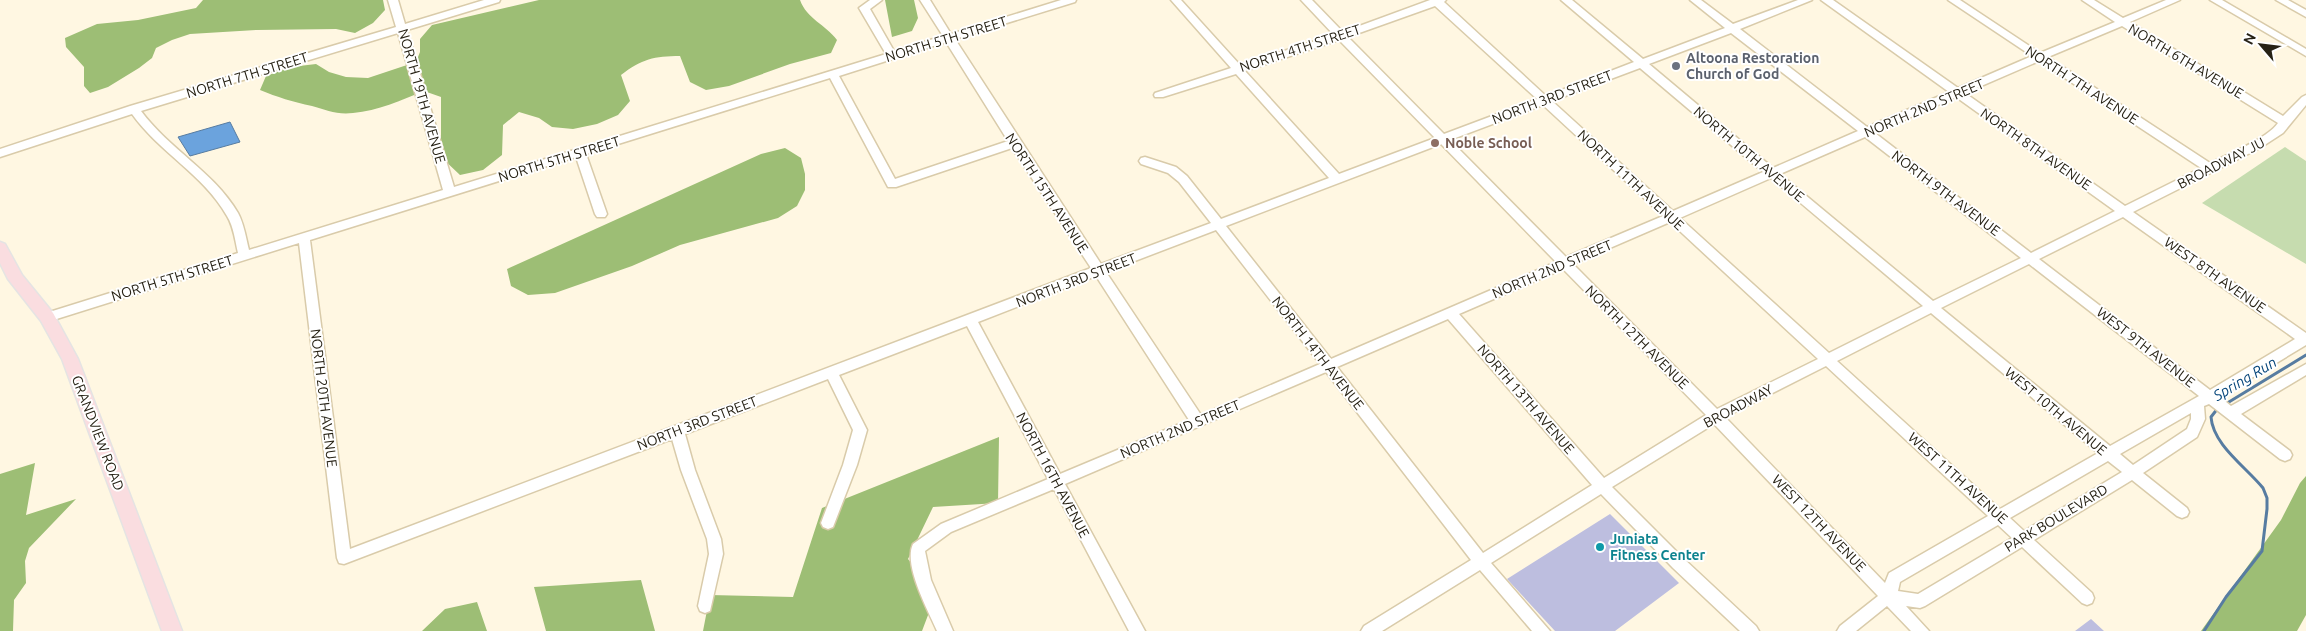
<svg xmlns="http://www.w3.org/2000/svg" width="2306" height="631" font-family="Ubuntu,sans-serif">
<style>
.green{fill:#c6dcaf}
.forest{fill:#9dbe75}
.water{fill:#6ba3dd;stroke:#577ca1}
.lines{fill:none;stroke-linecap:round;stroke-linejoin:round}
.stream{stroke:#577ca1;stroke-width:3}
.building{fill:#bdbedf}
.minor-casing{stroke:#d9cbaa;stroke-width:3}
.major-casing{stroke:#e5e4e3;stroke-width:3}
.minor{fill:#fff;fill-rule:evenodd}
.major{fill:#fadde0;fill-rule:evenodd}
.worship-dot{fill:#6b7280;stroke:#fff;stroke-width:2}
.education-dot{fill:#8d6e63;stroke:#fff;stroke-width:2}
.culture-dot{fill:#0f9aa8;stroke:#fff;stroke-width:2}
.labels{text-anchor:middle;stroke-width:4;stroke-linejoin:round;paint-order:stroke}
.street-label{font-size:14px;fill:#272215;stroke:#fff}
.worship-label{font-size:14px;font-weight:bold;fill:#5b616d;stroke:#fff;text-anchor:start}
.education-label{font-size:14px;font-weight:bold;fill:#785e54;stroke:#fff;text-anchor:start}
.culture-label{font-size:14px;font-weight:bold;fill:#0d838f;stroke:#fff;text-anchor:start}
.water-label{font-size:15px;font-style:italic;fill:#05457a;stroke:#fff}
</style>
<rect width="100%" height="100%" fill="#fff7e2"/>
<path class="green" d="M2285 147 2306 161V264L2202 203Z"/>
<path class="forest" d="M203 0H383L385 10 373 23 355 33 336 29 256 30 190 34 172 40 156 48 152 58 139 68 108 87 90 93 84 86V67L66 47 65 38 97 24 138 20 196 8Z
M539 0H800C807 19 825 24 837 40L831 53 790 64 729 86 706 90 690 82 680 56C654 56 642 59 621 75L630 101 618 115 597 124 573 129 552 127 539 118 519 112 503 125 502 155 483 170 460 175 441 157V97L424 91C401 100 378 111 353 113 337 115 326 110 312 106 293 102 277 97 260 90L266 76 291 67 316 64 329 72 346 77 368 78 416 62 420 52V39L432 25Z
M885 0H914L918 18 912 31 892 37Z
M785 148 801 158 805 174V190L797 206 778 218 680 245 632 266 555 293 528 295 511 286 507 269 761 154Z
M999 437 998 503 933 507 908 559 936 594 922 631H703L710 595 793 597 822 508Z
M35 463 26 515 76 499 29 548 25 561 26 583 14 600 13 631H0V474Z
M2306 476V615L2297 631H2201L2281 520 2300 483Z
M641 580 655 631H546L534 587Z
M477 602 487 631H422L445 609Z"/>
<path class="water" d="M230 122 240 142 190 156 178 137Z"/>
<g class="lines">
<path class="stream" d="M2224 405 2306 355
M2204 631 2226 597 2262 551 2267 509V498L2263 488C2246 467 2213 445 2211 417L2218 408"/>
</g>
<path class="building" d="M1610 514 1679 583 1615 631H1555L1507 579Z
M2091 619 2104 631H2075Z"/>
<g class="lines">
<defs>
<path id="minor" d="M388 0H398L405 24 484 0H500L499 2 407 30 454 187 886 54 859 8 870 0H882L870 9 894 51 943 36 920 0H930L951 34 1061 0H1076L1075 2 955 39 1101 264 1211 223 1179 182 1168 173 1141 164 1139 161 1141 158 1145 157 1176 167 1187 176 1221 219 1329 178 1236 74 1163 97H1155L1154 95 1155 93 1231 68 1171 0H1181L1240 65 1334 35 1301 0H1312L1343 32 1430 0H1446L1444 2 1546 96 1634 62 1561 0H1572L1643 59 1725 28 1690 0H1701L1733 24 1798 0H1812L1740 29 1867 127 1949 92 1821 0H1833L1958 88 2032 56 1948 0H1960L2040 53 2115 22 2082 0H2094L2123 18 2166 0H2180L2130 22 2283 116 2302 97 2306 95V105L2283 133 2260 148 2133 212 2306 333V345L2220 397 2231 406 2306 364V375L2241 414 2290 451 2292 455 2290 459 2285 461 2280 459 2209 404 2204 406 2205 419 2197 437 2143 473 2187 508 2189 512 2187 516 2182 518 2177 516 2132 480 2034 540 2092 593 2094 598 2092 603 2087 605 2082 603 2022 547 1925 606 1920 608 1906 606 1929 631H1911L1887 606 1856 631H1837L1840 626 1878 596 1714 424 1612 487 1683 558 1756 626 1759 631H1740L1673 568 1601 494 1491 563 1550 631H1532L1480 570 1382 631H1361L1364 626 1471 560 1326 372 1065 484 1145 631H1129L1054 489 951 532 925 551 931 580 953 631H937C928 610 903 565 913 544L941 524 1048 479 967 326 839 375 867 430 857 465 833 527 828 529 823 527 821 523 843 465 853 430 828 379 685 434 695 470 721 539 723 554 710 611 705 613 700 611 698 606 709 554 707 539 681 470 672 439 344 564 339 563 337 558 299 243 47 322 43 320 41 317 43 314 238 253C235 241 234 227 227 216 204 175 159 152 132 114L0 157V149L130 106 396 27ZM1435 6 1537 99 1444 134 1348 37ZM2122 26 2278 123C2268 138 2227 155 2210 163L2048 57ZM398 33 443 190 249 250C246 238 244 224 238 213 214 172 169 149 141 111ZM1731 33 1858 131 1773 168 1649 64ZM1339 40 1435 138 1339 174 1245 71ZM946 42 1008 141 895 179 839 76ZM2039 61 2201 168 2125 206 1965 93ZM1640 68 1763 172 1673 211 1552 101ZM830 78 888 187H896L1012 148 1091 268 350 549 310 240 576 157 595 214 597 217H605L607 214 586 154ZM1956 97 2115 211 2031 253 1875 133ZM1543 105 1663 216 1566 257 1450 140ZM1865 137 2021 258 1933 301 1780 174ZM1441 144 1556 262 1331 359 1226 226ZM1771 178 1923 306 1829 353 1680 218ZM2123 217 2295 339 2210 390 2039 259ZM1670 222 1818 359 1717 409 1573 264ZM1216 230 1320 364 1201 415 1106 272ZM2029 264 2199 396 2110 446 1941 308ZM1563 269 1706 415 1604 478 1459 314ZM1096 276 1189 420 1060 474 978 322ZM1931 313 2098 453 2000 509 1837 361ZM1448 319 1592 485 1483 553 1337 367ZM1826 366 1988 516 1889 573 1885 583 1725 417ZM2191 413V419L2187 429 2133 465 2120 454ZM2108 461 2122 472 2024 531 2010 518ZM1998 525 2012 538 1918 594 1898 591 1900 582Z
M2210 0H2222L2306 49V56Z
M2276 0H2288L2306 10V17Z"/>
<path id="major" d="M0 242 5 244 22 275 53 313 78 359 182 631H162L62 359 41 321 8 279 0 263Z"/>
</defs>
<use href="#minor" class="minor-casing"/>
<use href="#major" class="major-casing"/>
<use href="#minor" class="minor"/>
<use href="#major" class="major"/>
</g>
<circle class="worship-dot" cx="1676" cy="66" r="5"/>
<circle class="education-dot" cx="1435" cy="143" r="5"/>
<circle class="culture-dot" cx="1600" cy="547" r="5"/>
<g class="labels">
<g class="street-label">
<text transform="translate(946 39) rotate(-17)" y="5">NORTH 5TH STREET</text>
<text transform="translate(1300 48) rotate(-18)" y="5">NORTH 4TH STREET</text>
<text transform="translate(2186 61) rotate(31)" y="5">NORTH 6TH AVENUE</text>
<text transform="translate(247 75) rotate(-17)" y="5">NORTH 7TH STREET</text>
<text transform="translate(2082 85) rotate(33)" y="5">NORTH 7TH AVENUE</text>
<text transform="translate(422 96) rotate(74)" y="5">NORTH 19TH AVENUE</text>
<text transform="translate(1552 97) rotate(-21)" y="5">NORTH 3RD STREET</text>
<text transform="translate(1924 108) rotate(-23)" y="5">NORTH 2ND STREET</text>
<text transform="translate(2036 149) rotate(35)" y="5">NORTH 8TH AVENUE</text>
<text transform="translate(1749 154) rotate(40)" y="5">NORTH 10TH AVENUE</text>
<text transform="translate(559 159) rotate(-17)" y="5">NORTH 5TH STREET</text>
<text transform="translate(2221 163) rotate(-27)" y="5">BROADWAY JU</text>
<text transform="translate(1631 180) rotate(43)" y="5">NORTH 11TH AVENUE</text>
<text transform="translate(1047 193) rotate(57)" y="5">NORTH 15TH AVENUE</text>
<text transform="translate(1946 193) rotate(37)" y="5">NORTH 9TH AVENUE</text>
<text transform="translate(1552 269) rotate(-23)" y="5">NORTH 2ND STREET</text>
<text transform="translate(2215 275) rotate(35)" y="5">WEST 8TH AVENUE</text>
<text transform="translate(172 278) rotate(-17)" y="5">NORTH 5TH STREET</text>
<text transform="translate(1076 280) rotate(-21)" y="5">NORTH 3RD STREET</text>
<text transform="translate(1637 337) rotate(45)" y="5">NORTH 12TH AVENUE</text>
<text transform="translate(2146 347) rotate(38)" y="5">WEST 9TH AVENUE</text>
<text transform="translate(1318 353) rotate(52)" y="5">NORTH 14TH AVENUE</text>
<text transform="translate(324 398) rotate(83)" y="5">NORTH 20TH AVENUE</text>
<text transform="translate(1526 399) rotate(49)" y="5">NORTH 13TH AVENUE</text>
<text transform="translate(1738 406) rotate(-28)" y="5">BROADWAY</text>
<text transform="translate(2056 411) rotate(40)" y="5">WEST 10TH AVENUE</text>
<text transform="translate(697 423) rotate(-21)" y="5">NORTH 3RD STREET</text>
<text transform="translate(1180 429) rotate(-23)" y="5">NORTH 2ND STREET</text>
<text transform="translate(98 433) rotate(69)" y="5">GRANDVIEW ROAD</text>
<text transform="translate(1053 475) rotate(62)" y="5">NORTH 16TH AVENUE</text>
<text transform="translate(1958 478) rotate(42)" y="5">WEST 11TH AVENUE</text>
<text transform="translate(2056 518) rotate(-31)" y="5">PARK BOULEVARD</text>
<text transform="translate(1819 523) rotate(46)" y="5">WEST 12TH AVENUE</text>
</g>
<g class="worship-label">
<text x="1686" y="63">Altoona Restoration<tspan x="1686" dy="16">Church of God</tspan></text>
</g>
<g class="education-label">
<text x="1445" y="148">Noble School</text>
</g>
<g class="culture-label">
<text x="1610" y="544">Juniata<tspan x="1610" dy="16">Fitness Center</tspan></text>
</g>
<g class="water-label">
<text transform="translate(2245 379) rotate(-31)" y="5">Spring Run</text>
</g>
</g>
<g transform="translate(2261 45) rotate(298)" stroke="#ffffff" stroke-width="4" paint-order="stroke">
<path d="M0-4L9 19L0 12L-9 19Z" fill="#272215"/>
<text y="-8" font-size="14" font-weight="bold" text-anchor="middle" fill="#272215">N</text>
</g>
</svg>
